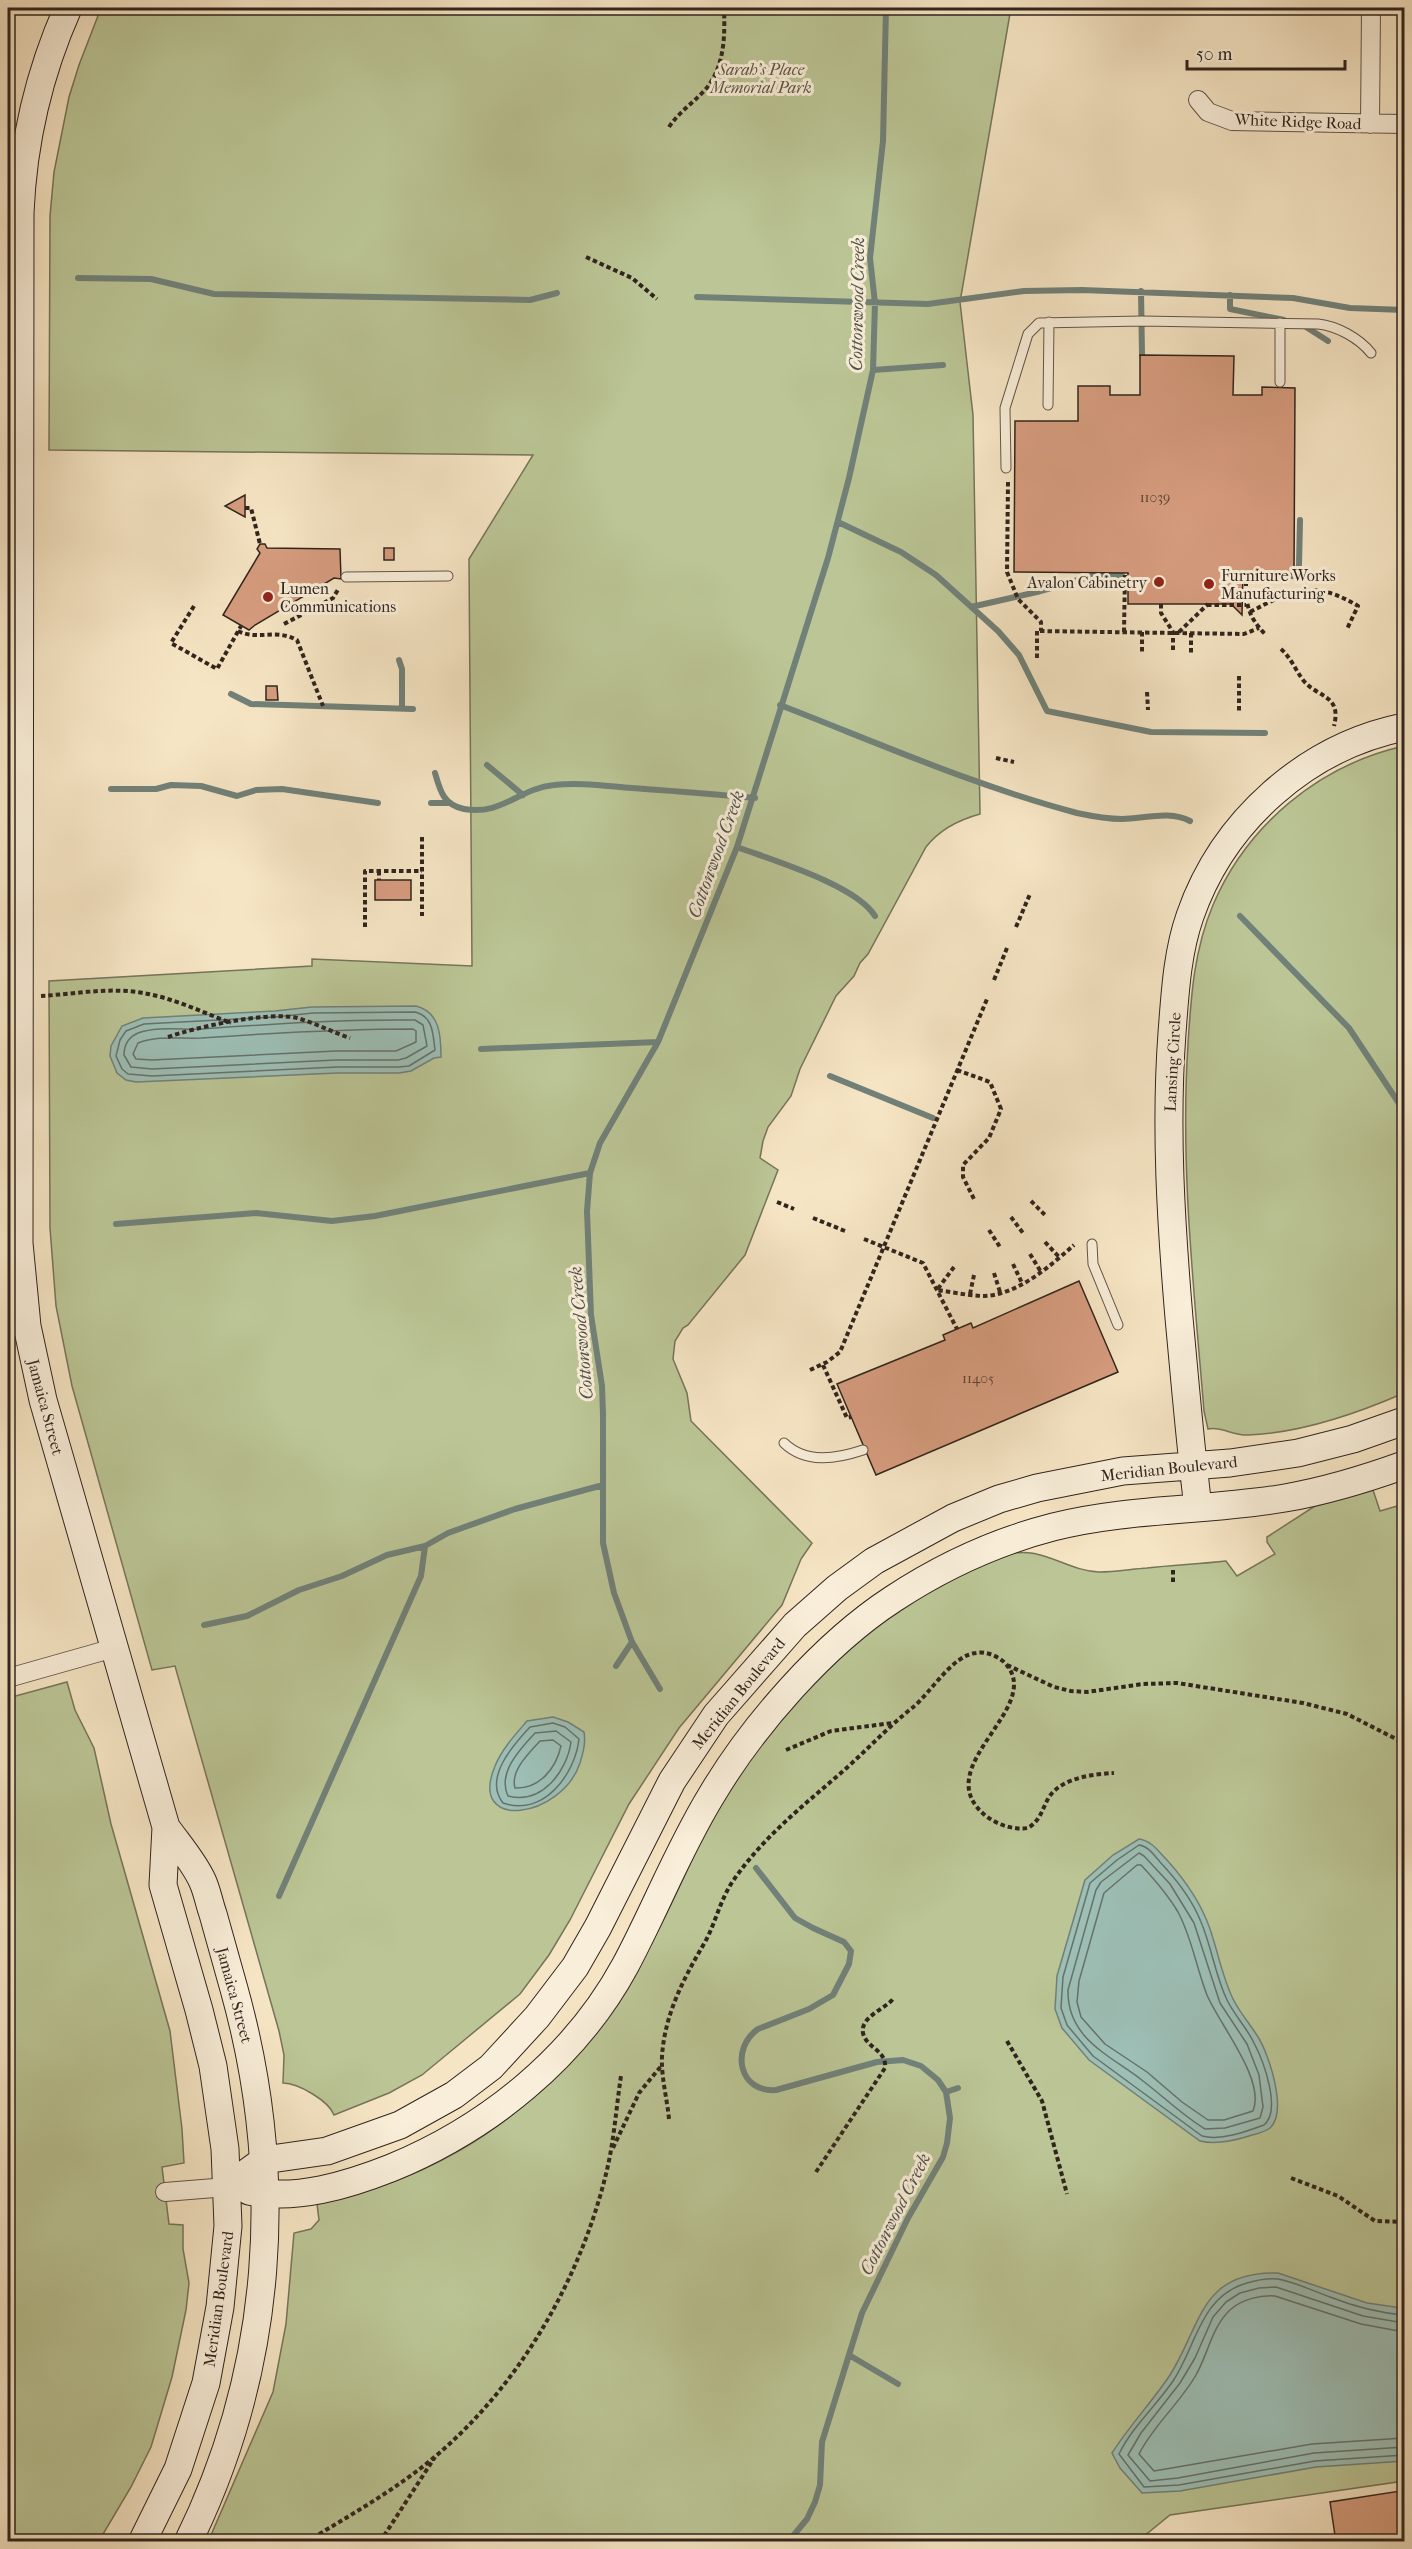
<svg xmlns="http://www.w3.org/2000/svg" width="1412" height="2549" font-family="'IM FELL French Canon',serif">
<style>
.green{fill:#bbc595;stroke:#76745a;stroke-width:1.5}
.water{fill:#9dbfb6;stroke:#718179;stroke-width:1.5}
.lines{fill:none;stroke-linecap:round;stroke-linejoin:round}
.shore{stroke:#66726a;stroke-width:1.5}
.stream{stroke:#718179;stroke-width:6}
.building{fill:#d69c7e;stroke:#30241e;stroke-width:1.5}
.lane-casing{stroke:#625448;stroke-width:11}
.street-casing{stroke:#625448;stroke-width:20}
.secondary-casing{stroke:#30241e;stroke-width:29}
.path{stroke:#30241e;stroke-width:4;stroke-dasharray:4.5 3;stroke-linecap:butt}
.lane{stroke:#f9eed9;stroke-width:9}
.street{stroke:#f9eed9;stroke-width:18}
.secondary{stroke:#f9eed9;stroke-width:27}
.poi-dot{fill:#8f2418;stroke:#f9eed9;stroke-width:2}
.labels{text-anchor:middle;stroke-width:6;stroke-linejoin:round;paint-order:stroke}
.number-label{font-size:14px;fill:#5a4236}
.park-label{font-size:16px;font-style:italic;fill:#5a5442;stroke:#f9eed9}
.street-label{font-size:16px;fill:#30241e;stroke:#f9eed9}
.poi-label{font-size:16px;fill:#30241e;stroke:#f9eed9;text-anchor:start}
.water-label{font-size:18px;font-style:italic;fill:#51524c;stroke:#f9eed9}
</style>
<rect width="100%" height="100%" fill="#f6e5c4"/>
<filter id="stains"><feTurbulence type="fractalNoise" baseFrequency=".00333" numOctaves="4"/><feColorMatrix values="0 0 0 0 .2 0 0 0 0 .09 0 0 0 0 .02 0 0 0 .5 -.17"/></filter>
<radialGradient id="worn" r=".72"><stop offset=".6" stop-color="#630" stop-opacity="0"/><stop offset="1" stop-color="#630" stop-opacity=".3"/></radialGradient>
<path class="green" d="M101 8H1011L960 302 973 415 980 814C958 820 940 829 926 847L868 954 860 963 854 976 836 996 800 1069 791 1096 768 1127 763 1141 760 1158 778 1170 745 1255 688 1325 683 1328 675 1341 673 1359 687 1393 691 1421 812 1543 801 1559 782 1605 679 1728 629 1804 570 1920 549 1955 520 1994 422 2075 389 2093 334 2115C329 2101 298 2083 283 2083L284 2055 279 2031 175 1666 152 1670 72 1386 56 1306 50 1228 49 981 312 966V959L472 966 469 559 533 455 49 450 50 216 54 172 69 97 79 65Z
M1404 746V1393C1356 1414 1302 1433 1248 1435 1234 1436 1221 1426 1208 1429L1204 1411C1194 1289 1180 1167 1188 1044 1191 996 1194 950 1213 905 1247 825 1319 765 1404 746Z
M1373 1490 1380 1511 1404 1504V2481L1170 2515 1138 2541 208 2542 273 2392 286 2324 294 2233 311 2229 319 2220 317 2204C338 2198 360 2193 381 2186 435 2168 489 2137 532 2098 549 2083 563 2060 577 2042 599 2014 626 1987 644 1956 671 1911 689 1861 714 1815 772 1709 889 1593 1006 1555 1040 1544 1066 1571 1099 1572 1115 1572 1132 1569 1147 1568 1173 1565 1200 1564 1226 1561L1237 1576 1275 1554 1267 1542V1537L1315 1506Z
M67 1682 75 1710 94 1748 111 1824 170 2031 182 2129 184 2163 162 2167 169 2224 183 2225V2249L189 2283 186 2310 172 2377 151 2447 131 2487 99 2541 8 2542V1698Z"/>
<path class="water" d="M416 1006C440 1012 441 1036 441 1057L434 1058 411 1071 399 1073H337L136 1082 126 1080 117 1073 110 1056 111 1046 122 1026 143 1018 275 1011 312 1007Z
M553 1717 568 1722 584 1732C586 1743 583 1753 580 1763 562 1818 467 1833 495 1766 502 1749 515 1735 527 1721Z
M1139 1839C1152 1841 1158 1851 1167 1860 1185 1880 1201 1903 1210 1929 1218 1952 1222 1976 1233 1999 1240 2013 1250 2024 1258 2037 1269 2054 1288 2112 1270 2128 1265 2132 1256 2134 1249 2136 1233 2141 1216 2145 1200 2141L1089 2060 1062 2028 1055 2009 1057 1976 1085 1880 1113 1855Z
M1278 2273 1367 2303 1395 2307 1404 2311V2461L1316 2467 1180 2491 1142 2493 1120 2468 1112 2453C1130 2425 1152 2402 1170 2375 1202 2324 1200 2271 1278 2273Z"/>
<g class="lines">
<path class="shore" d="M415 1012C433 1016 433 1034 435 1050L409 1066 399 1067H337L152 1076 128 1074 122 1069 116 1056 120 1040 126 1031 144 1024 275 1017 313 1013Z
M415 1020 423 1025 427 1046 406 1058 398 1060H336L152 1069 131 1067 124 1055C124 1045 129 1037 138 1033 158 1026 181 1030 202 1029 273 1024 343 1019 415 1020Z
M413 1029 416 1031V1042L396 1051H336L152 1060 136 1059 133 1054 138 1043C158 1035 180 1039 201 1038 272 1033 342 1029 413 1029Z
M553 1723 565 1727 579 1739C575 1774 544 1817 503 1803 483 1778 514 1744 530 1727Z
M556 1731 571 1742C567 1771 542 1805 508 1796 497 1773 520 1749 535 1733Z
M553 1740 561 1746C556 1768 540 1789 515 1788 510 1771 529 1753 540 1741Z
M1139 1845C1148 1846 1154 1855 1160 1862 1177 1880 1192 1899 1201 1922 1212 1948 1215 1975 1227 2000 1235 2016 1247 2028 1254 2043 1263 2060 1282 2110 1264 2125 1245 2132 1221 2141 1202 2136L1093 2056 1067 2025 1061 2008 1063 1977 1090 1883 1117 1860Z
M1139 1853 1144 1856 1170 1884 1194 1923 1220 2003 1247 2044 1259 2075 1263 2107 1260 2118 1225 2128 1205 2129C1182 2115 1164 2097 1143 2081 1110 2055 1067 2039 1068 1990L1096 1890 1101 1882Z
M1137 1865H1141C1155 1880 1168 1895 1178 1912 1192 1938 1196 1967 1207 1995 1219 2024 1266 2080 1253 2111L1224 2120H1208L1182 2102 1147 2072 1105 2044 1081 2017 1077 2002 1079 1981 1104 1893Z
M1404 2315C1380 2313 1353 2306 1330 2297 1313 2291 1295 2282 1278 2279 1267 2278 1257 2280 1247 2283 1200 2296 1196 2347 1173 2381 1156 2406 1132 2427 1119 2454L1144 2487 1179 2485 1315 2461 1404 2455
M1404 2323 1363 2316 1276 2287 1259 2288 1240 2293 1226 2302 1213 2317 1195 2358 1180 2383 1141 2433 1128 2455 1150 2481 1178 2478 1314 2453 1404 2447
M1404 2332 1361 2324 1275 2296C1260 2295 1243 2299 1231 2309 1212 2326 1208 2354 1196 2375 1180 2403 1153 2426 1139 2454L1154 2471 1312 2444 1404 2438"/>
<path class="stream" d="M78 278 151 279 214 294 530 300 557 293
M1141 291 1142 355
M1230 295V309L1284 320
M697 297 928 304 1024 291 1082 290 1293 298 1350 308 1404 310
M1303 325 1328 341
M873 370 943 365
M838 522 901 552 936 575 998 631 1019 655 1047 711 1151 732 1265 733
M1249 577 1296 576 1299 565 1300 520
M971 607 1037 592 1092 576H1122
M399 660 402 669V708
M231 694 251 704 413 709
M780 705C878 743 975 786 1077 813 1091 816 1107 819 1122 819 1143 819 1170 810 1190 821
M487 765 523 795
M435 773C440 790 443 805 464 809 501 816 520 788 554 785 580 782 606 786 632 788 673 791 714 794 755 798
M111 789H156L171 785 201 786 237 796 256 790 282 789 378 803
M431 803H448
M737 847C772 860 856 885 875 916
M1240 916 1349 1028 1404 1111
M481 1049 658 1042
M830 1076 933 1118
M116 1224 256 1213 332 1221 375 1216 590 1173
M204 1625 247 1616 299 1590 342 1576 387 1555 425 1546 448 1533 515 1509 603 1485
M616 1666 632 1642
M660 1689 632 1642 614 1593 603 1543V1415L602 1386 591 1315 587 1211 590 1173 600 1143 658 1042 737 847 828 558 849 478 873 370 875 303 870 258 883 141 886 8
M756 1868 795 1918 813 1928 844 1942 851 1951 849 1964 833 1995 809 2009 758 2029C730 2049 739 2093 776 2090L877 2062 903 2060 921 2066 938 2080 946 2092 950 2118 947 2143 943 2157 908 2218 862 2313 822 2442 820 2485 815 2502 807 2519 788 2542
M279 1896 421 1576 425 1546
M946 2092 958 2088
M849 2355 898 2384"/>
</g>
<path class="building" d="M1140 355 1234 356 1233 395H1262V387L1295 388 1294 574H1243L1242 615 1231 604H1128V573L1014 572 1015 421H1078V386H1110V395H1140Z
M245 495V517L225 506Z
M260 544H265L267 548 340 549 341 579 334 578 255 625 249 630 223 615 260 553 257 549Z
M384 548H394V560H384Z
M266 686H277L278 700H266Z
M375 880H411V900H375Z
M1079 1281 1118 1372 876 1475 837 1384 945 1340 943 1335 971 1323 973 1328Z
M1404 2485V2542H1336L1330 2502 1401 2491 1400 2486Z"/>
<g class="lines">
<defs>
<path id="lane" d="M1280 382V323
M1048 405 1049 322
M1006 468 1005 408 1028 334 1039 323 1142 321 1318 324C1337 326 1359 338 1371 353
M346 577 448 576
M1092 1244 1093 1264 1118 1325
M784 1443C806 1464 836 1459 863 1450"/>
<path id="street" d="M1198 100 1208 112 1232 121 1404 124
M1370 124 1371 8
M8 1678 114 1648
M165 2192 227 2187"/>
<path id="secondary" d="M68 8C39 73 23 142 20 213L19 1243 27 1326 43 1400 166 1827C178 1844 193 1861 202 1880 207 1890 209 1903 213 1914 220 1939 227 1964 234 1989 286 2175 274 2367 188 2542
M1198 1507C1190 1444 1185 1381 1179 1318 1171 1223 1165 1128 1172 1033 1175 994 1177 953 1190 916 1223 821 1306 747 1404 727
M227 2187 264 2160 327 2151 400 2125 454 2095 491 2067 537 2017 575 1967 598 1927 672 1781 716 1715 795 1625 837 1588 874 1561 953 1518 999 1499 1037 1488 1123 1471 1230 1463 1298 1453 1353 1439 1404 1421
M249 2191C296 2201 348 2185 391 2168 488 2128 575 2058 625 1966 655 1910 678 1850 711 1796 753 1725 824 1644 893 1599 943 1566 995 1542 1053 1527 1128 1508 1208 1511 1285 1498 1326 1491 1365 1479 1404 1465
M142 2542 178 2469 206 2383 220 2307 228 2226 225 2149 213 2066 199 2010 163 1885 166 1827"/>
</defs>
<use href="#lane" class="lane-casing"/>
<use href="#street" class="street-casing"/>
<use href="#secondary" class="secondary-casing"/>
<path class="path" d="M669 127C679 112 693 103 705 90 725 67 725 35 724 8
M586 257 632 278 657 299
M1008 482 1007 572 1018 599 1041 622V631
M245 508H251L260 544
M1246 574C1246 601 1245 614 1266 635
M1161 604V613L1173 632V653
M1207 605H1246
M194 606 171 643 217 669 241 626
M1250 612C1292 590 1313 579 1358 606L1347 629
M284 624 333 598 339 588
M238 631C259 641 274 628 297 640L323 706
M1124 632 1125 573
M1142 632V653
M1179 632 1208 604
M1191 633V653
M1281 649C1291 658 1295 669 1303 680 1317 698 1342 694 1334 726
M1037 658V631L1244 634 1259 628
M1239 676V711
M1147 692 1148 710
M996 758 1014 762
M422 837V916
M379 871V880
M365 927V871H422
M1016 927 1030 894
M994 980 1007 948
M41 996C74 994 110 987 143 993 173 998 202 1012 231 1023
M168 1037C197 1027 268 1011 297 1018 315 1023 332 1032 350 1038
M957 1070 990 1082 1001 1109 989 1138 963 1165V1177L974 1199
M1031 1201 1045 1215
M777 1202 794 1209
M1011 1217 1023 1233
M813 1218 845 1231
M989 1230 1000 1247
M864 1239 923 1263 957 1329
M1045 1242 1059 1257
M1030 1254 1041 1272
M1013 1264 1022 1283
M954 1267 937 1290C953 1292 969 1296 985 1296 1019 1294 1050 1266 1074 1245
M994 1273 1000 1292
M970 1294 974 1275
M823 1365 847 1418 851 1417
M810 1370 827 1362 840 1352 987 999
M1173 1570V1582
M1007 1665 1054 1687 1071 1691 1087 1692 1143 1684 1177 1683 1303 1703 1347 1714 1404 1743
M786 1750 831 1731 892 1723
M1007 2041 1042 2101 1067 2194
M669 2119C667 2098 661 2077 662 2056 665 2013 684 1978 705 1942 716 1922 720 1900 733 1881 763 1837 803 1806 842 1772 866 1751 887 1728 912 1708 931 1693 952 1655 976 1653 986 1651 998 1656 1005 1663 1047 1708 925 1767 986 1816 998 1825 1013 1830 1028 1828 1041 1820 1042 1809 1049 1797 1062 1778 1092 1774 1114 1773
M613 2148 639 2093 662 2065
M816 2172 885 2068C887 2050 866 2048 863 2033 860 2017 885 2009 893 1999
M1291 2178 1338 2196 1375 2221 1404 2222
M306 2542C344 2519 381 2498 417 2471 511 2400 578 2288 606 2174 614 2142 616 2109 621 2076
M380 2542 435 2457"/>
<use href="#lane" class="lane"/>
<use href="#street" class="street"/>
<use href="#secondary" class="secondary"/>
</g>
<g class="poi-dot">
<circle cx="1159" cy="582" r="6"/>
<circle cx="1209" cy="584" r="6"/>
<circle cx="268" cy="597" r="6"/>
</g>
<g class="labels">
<g class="number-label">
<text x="1155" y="502">11039</text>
<text x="978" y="1383">11405</text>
</g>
<g class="park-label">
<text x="761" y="75">Sarah's Place<tspan x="761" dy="18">Memorial Park</tspan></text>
</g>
<g class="street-label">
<text transform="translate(1298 121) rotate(2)" y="6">White Ridge Road</text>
<text transform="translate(1172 1062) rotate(-87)" y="6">Lansing Circle</text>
<text transform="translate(46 1407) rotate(75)" y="6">Jamaica Street</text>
<text transform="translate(1169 1468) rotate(-6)" y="6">Meridian Boulevard</text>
<text transform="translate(738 1693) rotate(-51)" y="6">Meridian Boulevard</text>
<text transform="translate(235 1995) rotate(75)" y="6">Jamaica Street</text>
<text transform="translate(218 2299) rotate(-82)" y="6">Meridian Boulevard</text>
</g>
<g class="poi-label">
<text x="1221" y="581">Furniture Works<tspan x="1221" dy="18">Manufacturing</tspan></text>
<text x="1147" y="588" text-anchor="end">Avalon Cabinetry</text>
<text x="280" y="594">Lumen<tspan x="280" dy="18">Communications</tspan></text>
</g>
<g class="water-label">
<text transform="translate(857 304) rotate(-89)" y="6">Cottonwood Creek</text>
<text transform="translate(716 854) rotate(-70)" y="6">Cottonwood Creek</text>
<text transform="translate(581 1333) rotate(-95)" y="6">Cottonwood Creek</text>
<text transform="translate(895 2214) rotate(-63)" y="6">Cottonwood Creek</text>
</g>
</g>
<rect width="1412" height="2549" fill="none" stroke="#f6e5c4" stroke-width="30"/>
<rect x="9" y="9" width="1394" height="2531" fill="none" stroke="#30241e" stroke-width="3"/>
<rect x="15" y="15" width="1382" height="2519" fill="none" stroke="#30241e" stroke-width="1.5"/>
<path d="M1187 60v9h158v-9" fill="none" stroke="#30241e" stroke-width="3"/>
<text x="1196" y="60" font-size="18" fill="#30241e" stroke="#f9eed9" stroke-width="4.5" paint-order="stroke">50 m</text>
<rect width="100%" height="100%" filter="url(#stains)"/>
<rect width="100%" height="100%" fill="url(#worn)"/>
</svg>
